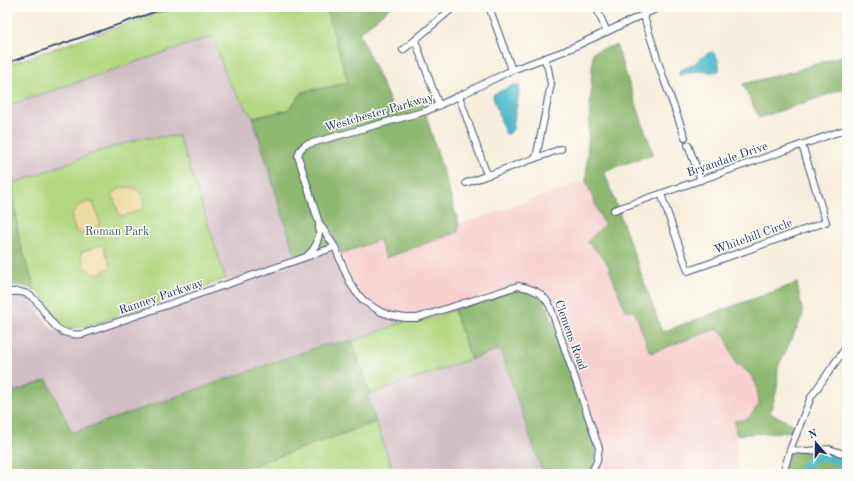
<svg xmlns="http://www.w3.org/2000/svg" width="854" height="481" font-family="'Old Standard TT',serif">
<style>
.built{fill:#f7d0cf}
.industrial{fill:#d2bec5}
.green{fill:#b2d882;stroke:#668470}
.forest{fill:#8db870;stroke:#547467}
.sand{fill:#eeda9e;stroke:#84847e}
.water{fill:#4fbcca;stroke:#357694}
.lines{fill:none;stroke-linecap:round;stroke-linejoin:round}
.river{stroke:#4fbcca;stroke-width:9}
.minor-casing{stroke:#3c4c71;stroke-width:8}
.minor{stroke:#fff;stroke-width:6}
.rail{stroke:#1b2f5e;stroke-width:1.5}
.labels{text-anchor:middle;stroke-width:3;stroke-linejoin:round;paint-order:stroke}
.street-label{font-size:12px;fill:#1b2f5e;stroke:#fdfcf7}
.park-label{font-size:12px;fill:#415967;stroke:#fdfcf7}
</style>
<rect width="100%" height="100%" fill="#fdfcf7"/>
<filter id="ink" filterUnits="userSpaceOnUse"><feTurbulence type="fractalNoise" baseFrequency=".025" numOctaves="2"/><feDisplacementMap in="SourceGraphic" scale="8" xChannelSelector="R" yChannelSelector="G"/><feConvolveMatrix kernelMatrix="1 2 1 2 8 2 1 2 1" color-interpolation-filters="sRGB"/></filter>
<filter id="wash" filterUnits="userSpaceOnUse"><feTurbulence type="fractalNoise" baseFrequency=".012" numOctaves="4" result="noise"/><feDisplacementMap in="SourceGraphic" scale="16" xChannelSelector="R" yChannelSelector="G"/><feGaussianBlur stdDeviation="0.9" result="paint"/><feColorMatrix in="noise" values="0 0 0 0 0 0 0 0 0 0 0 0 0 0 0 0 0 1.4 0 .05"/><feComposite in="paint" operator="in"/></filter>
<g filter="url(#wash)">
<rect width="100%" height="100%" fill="#f7efdd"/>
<path class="built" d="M586 181 604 226 587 242 606 260 625 310 635 311 650 353 716 329 725 335 736 364 747 370 757 384 759 404 748 419 735 421 737 471 728 474H595L601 458V447L552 307 519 284 426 314 414 316H400L386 311 372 305 363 297 354 286 341 254 379 240 386 258 458 232 459 225Z"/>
<path class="industrial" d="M213 36 228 81 253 118 296 259 227 283 179 136 141 138 92 154 13 184 7 190V106Z
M334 250 358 298 407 321 352 341 324 345 72 433 47 380 7 394V297L22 296 33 301 50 327 60 333 70 337 85 335Z
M500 349 543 474H394L366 395Z"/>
<path class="green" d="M175 7H326L348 83 303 92 288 110 253 118 228 81 213 36 7 106V65Z
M179 136 226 279 89 326 71 328 64 326 56 318 44 298 35 290 19 240 12 184 92 154 141 138Z
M454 310 471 359 370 394 352 341 407 321 425 320Z
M376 422 394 474H257L253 465Z"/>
<path class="forest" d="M326 7H391L359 33 393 108 421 98 459 225 458 232 386 258 379 240 341 254 336 244 296 259 253 118 288 110 303 92 348 83Z
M616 45 653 154 604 171 662 332 797 283 803 315 778 367 777 389 770 413 797 426 794 431 736 435 735 421 748 419 759 404C757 382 756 376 736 364L725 335 716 329 650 353 635 312 625 310 606 260 587 242 604 225 586 181 593 52Z
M847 54V88L759 118 743 84 791 72Z
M12 184 19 240 35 290 19 285 7 287V190Z
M516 290C533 291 538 293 548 308L596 448V459L588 474H543L500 349 471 359 454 310 502 293Z
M352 341 370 394 367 395 376 422 228 474H7V394L47 380 72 433 324 345Z
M788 448H810L847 453V474H837V471L834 468 828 469 823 474H781Z"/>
<path class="sand" d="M125 187C139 186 145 196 143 209L123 216 119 214 112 194 120 188Z
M93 202 100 222 98 227 79 234C65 219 73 202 93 202Z
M101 245 104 247 111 266C94 281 83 271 81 252Z"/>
<path class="water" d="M712 52C718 55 720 64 719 71L712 72 698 71 679 75V71C685 67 693 66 698 61 703 57 705 54 712 52Z
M514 85 519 86 520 89 515 113 513 129 510 133 507 134 505 133 493 97 494 94Z"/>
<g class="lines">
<path class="river" d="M802 474C810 450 830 454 847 466"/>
</g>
</g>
<g filter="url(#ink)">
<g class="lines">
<defs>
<path id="minor" d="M489 7 512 70
M596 7 607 32
M645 14V20L663 77 685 137
M403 50 415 40
M459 96 487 175
M439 106 415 40 454 7
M688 145 701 180
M536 158 551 84 548 68 544 58
M466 183 561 149
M661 194 688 271 826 222 802 145
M614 210 847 129
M307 256C317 247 320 238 319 225
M7 293C50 283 38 340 83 334L335 247
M790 450 808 451 829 449 847 455
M591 474 597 461 599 448 550 306C543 293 533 288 518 286L417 318H406L393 316 381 312 364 301 356 292 350 283 335 247 319 223 298 156 300 150 305 145 426 111 459 96 512 70 567 50 660 7
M783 474 790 450 811 397 847 346"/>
</defs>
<use href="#minor" class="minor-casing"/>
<use href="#minor" class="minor"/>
<path class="rail" d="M7 63 169 7"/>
</g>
</g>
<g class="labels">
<g class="street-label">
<text transform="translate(379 112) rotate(-16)" y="4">Westchester Parkway</text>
<text transform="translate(727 159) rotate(-19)" y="4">Bryandale Drive</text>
<text transform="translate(753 236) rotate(-20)" y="4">Whitehill Circle</text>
<text transform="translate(161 296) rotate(-19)" y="4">Ranney Parkway</text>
<text transform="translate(571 335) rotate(70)" y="4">Clemens Road</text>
</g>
<g class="park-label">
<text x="117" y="235">Roman Park</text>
</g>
</g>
<rect width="854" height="481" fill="none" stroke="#fdfcf7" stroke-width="24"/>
<g transform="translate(816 443) rotate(340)" stroke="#fdfcf7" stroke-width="3" paint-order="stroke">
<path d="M0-3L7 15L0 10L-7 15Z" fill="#1b2f5e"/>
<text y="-6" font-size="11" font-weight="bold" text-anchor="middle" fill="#1b2f5e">N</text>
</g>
</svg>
